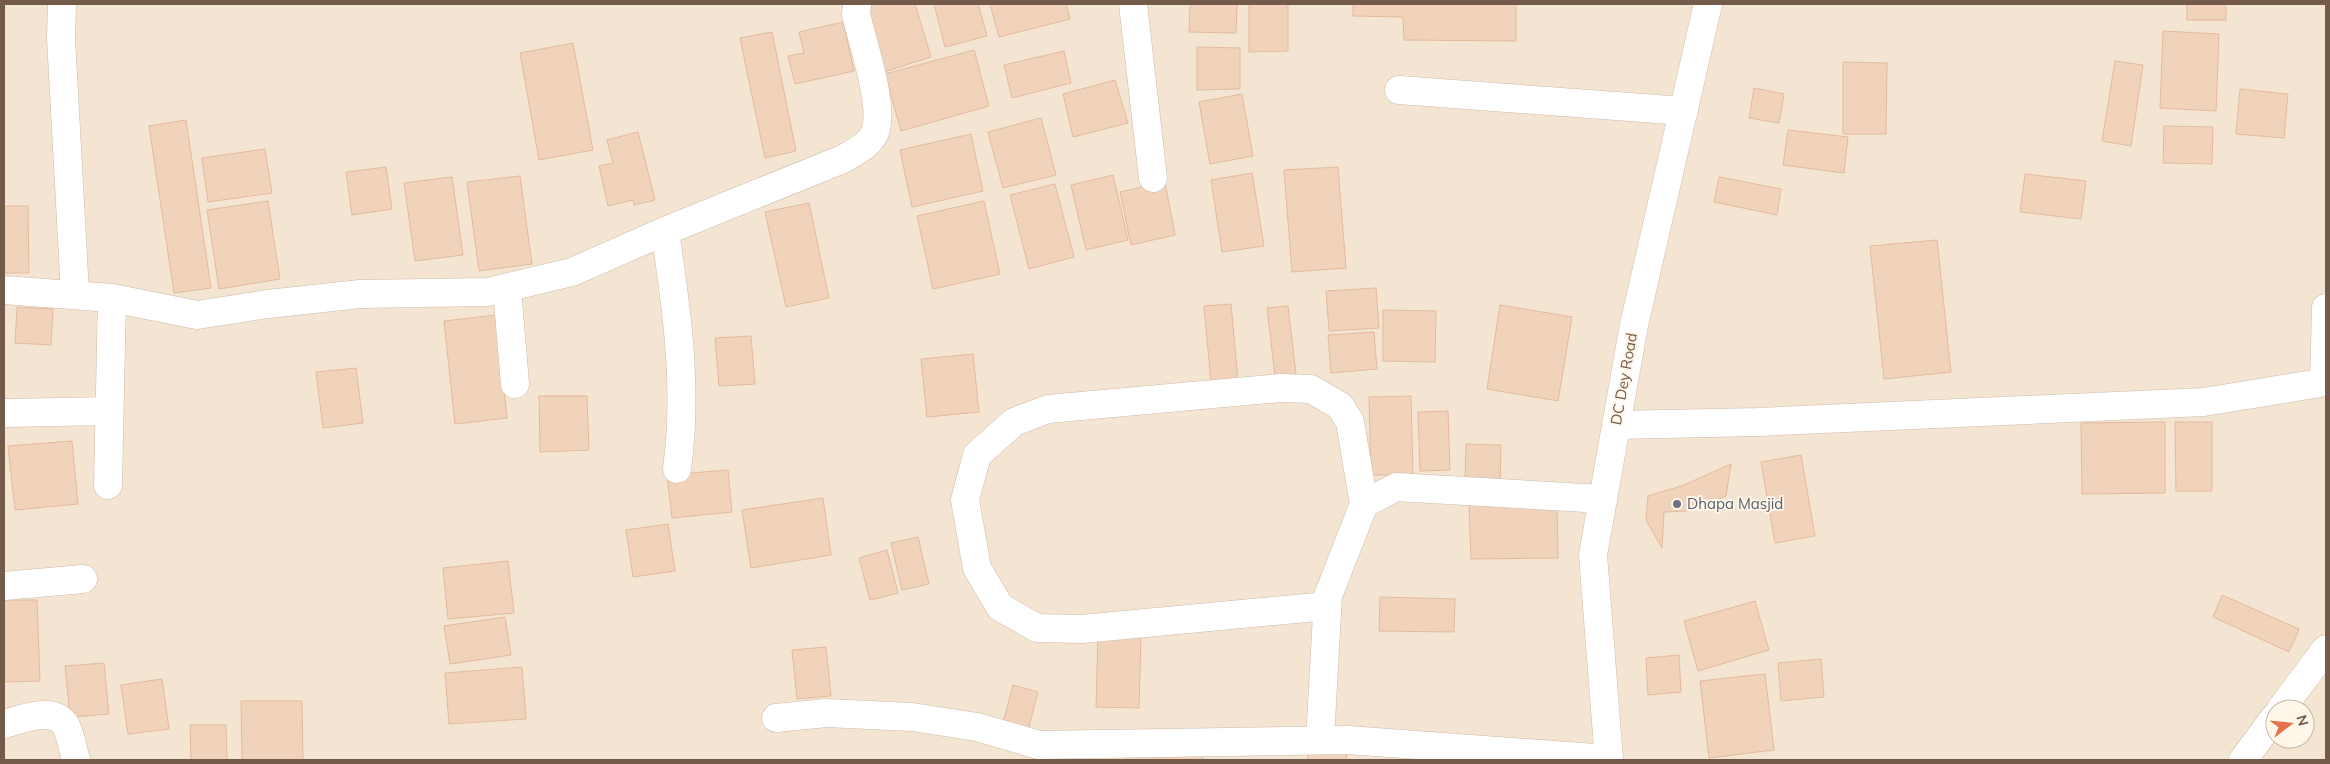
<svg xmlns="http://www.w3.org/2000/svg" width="2330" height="764" font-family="Mulish,sans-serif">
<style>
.residential{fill:#f3e5d2;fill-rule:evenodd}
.building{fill:#f1d3bb;stroke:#e3ba9c}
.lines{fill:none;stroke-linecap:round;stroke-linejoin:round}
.street-casing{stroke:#cdbbaa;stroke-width:29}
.secondary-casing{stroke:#d2bdaa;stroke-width:29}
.street{stroke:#fff;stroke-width:28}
.secondary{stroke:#fff;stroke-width:28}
.worship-dot{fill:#6b7280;stroke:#fff7e9;stroke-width:2}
.labels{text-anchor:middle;stroke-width:4;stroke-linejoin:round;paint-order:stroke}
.street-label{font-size:15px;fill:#745a49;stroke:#fff7e9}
.worship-label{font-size:15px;fill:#5b616d;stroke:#fff7e9;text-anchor:start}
</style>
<rect width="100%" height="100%" fill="#fcf3e3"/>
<path class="residential" d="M4 4H2326V760H4ZM2275 709H2305V739H2275Z"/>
<path class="building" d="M863 4H915L931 57 884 72Z
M934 4H978L987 36 945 47Z
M990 4H1066L1070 19 999 37Z
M1190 4H1237L1236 33 1189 32Z
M1249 4H1288V51L1249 52Z
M1353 4H1516V41L1404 40 1403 17 1353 16Z
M2187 4H2226V20H2187Z
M843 22 854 71 795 84 788 56 804 53 799 32Z
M2163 31 2219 34 2216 111 2160 108Z
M772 32 796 151 765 158 740 38Z
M573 43 593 150 539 160 520 53Z
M1197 47 1240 48V89L1197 90Z
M974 50 989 106 901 131 885 74Z
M1064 51 1071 83 1012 98 1004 65Z
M2115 61 2143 65 2131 146 2102 141Z
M1843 62 1887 63 1886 134H1843Z
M1115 80 1128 123 1073 137 1063 94Z
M1754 88 1784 94 1779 123 1749 118Z
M2240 89 2288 94 2284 138 2236 134Z
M1242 94 1253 156 1210 164 1199 102Z
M1041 118 1056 175 1003 188 988 132Z
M186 120 211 288 174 293 149 126Z
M2164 126 2213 127 2212 164 2163 163Z
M1788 130 1848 137 1844 173 1783 165Z
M638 132 655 200 634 205 633 200 608 206 599 166 613 163 607 140Z
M971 134 983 191 912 207 900 150Z
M265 149 272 193 208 202 202 158Z
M386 167 392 209 352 215 346 172Z
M1338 167 1346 268 1292 272 1284 170Z
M1252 173 1264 246 1222 252 1211 180Z
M2025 174 2086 181 2081 219 2020 212Z
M1113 175 1128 240 1086 250 1071 185Z
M520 176 532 264 479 271 467 182Z
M452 177 463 255 415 261 404 183Z
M1719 177 1781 189 1777 215 1714 202Z
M1165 182 1175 235 1131 245 1120 192Z
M1055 184 1074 257 1029 269 1010 195Z
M268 201 280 279 219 289 207 210Z
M984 201 1000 274 933 289 917 216Z
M809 203 829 298 786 307 765 212Z
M4 206H28L29 273H4Z
M1937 240 1951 372 1884 379 1870 246Z
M1376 288 1379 328 1329 331 1326 291Z
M1231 304 1238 381 1211 383 1204 306Z
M1500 305 1572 317 1558 401 1487 389Z
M1288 306 1296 374 1275 376 1267 308Z
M17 307 53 309 51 345 15 343Z
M1383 310 1436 311 1435 362 1383 361Z
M496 315 507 418 455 424 444 321Z
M1374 332 1377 369 1331 373 1328 335Z
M751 336 755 384 719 386 715 338Z
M973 354 979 412 927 417 921 359Z
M356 368 363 423 323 428 316 372Z
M539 396H587L589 450 540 452Z
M1411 396 1413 475H1371L1369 397Z
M1448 411 1450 470 1420 471 1418 412Z
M2165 422V493L2082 494 2081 423Z
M2175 422H2212V491H2176Z
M72 441 78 504 15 510 8 446Z
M1466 444 1501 445 1500 484 1465 483Z
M1801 455 1815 536 1775 543 1761 462Z
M1731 464 1726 496 1687 511 1664 512 1662 548 1646 520 1648 496 1684 485Z
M728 470 732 512 672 518 667 475Z
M823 498 831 555 751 568 742 510Z
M1557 502 1558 558 1471 559 1469 504Z
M668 524 675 571 633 577 626 530Z
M918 537 929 584 902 590 891 543Z
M887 550 898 593 870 600 859 558Z
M508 561 514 613 448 619 443 568Z
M2222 595 2299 629 2289 652 2213 617Z
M1380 597 1455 599 1454 632 1379 631Z
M4 600H37L40 681 4 682Z
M1755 601 1769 650 1698 671 1684 621Z
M505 617 511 655 450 664 444 626Z
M1098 636 1141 638 1139 708 1096 707Z
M826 647 831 696 797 699 792 650Z
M1679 655 1681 692 1648 695 1646 658Z
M1821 659 1824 697 1781 701 1778 663Z
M104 663 109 714 70 717 65 666Z
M522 667 526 719 449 724 445 673Z
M1765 674 1774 750 1709 758 1700 681Z
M162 679 169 729 128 734 121 685Z
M1013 685 1038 692 1028 730 1003 723Z
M241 701H302L303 760H242Z
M190 725H226L227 760H191Z
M1346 751 1347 760H1308V753Z
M1203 754V760H1127V755Z"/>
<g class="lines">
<defs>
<path id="street" d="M62 4 61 38 75 294
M1133 4 1153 178
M1399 90 1684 111
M665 231C677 311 688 388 677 469
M507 289 515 384
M4 290 112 298 197 315 268 304 360 294 488 292 572 272 665 231 843 159C855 152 870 145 875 132 885 106 862 42 856 14L857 4
M2324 382 2326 308
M4 413 109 411
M1616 425 1758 422 2204 402 2326 382
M108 485 112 298
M4 586 83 579
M1327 606 1082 629 1037 628 1000 607 977 568 965 500 977 455 1014 422 1048 409 1281 388 1311 389 1340 406 1350 422 1364 504
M776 718 826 713 912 717 977 727 1039 745 1348 740 1609 759
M4 724C21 720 54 705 66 726 71 736 73 750 76 760
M1320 740 1328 596 1364 504 1396 487 1603 499"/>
<path id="secondary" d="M2281 709 2326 649
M1609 760 1593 555 1634 325 1708 4
M2243 760 2275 717"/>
</defs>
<use href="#street" class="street-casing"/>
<use href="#secondary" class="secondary-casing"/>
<use href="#street" class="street"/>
<use href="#secondary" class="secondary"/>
</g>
<circle class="worship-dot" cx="1677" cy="504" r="5"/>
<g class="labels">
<g class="street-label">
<text transform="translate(1624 379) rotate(-80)" y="5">DC Dey Road</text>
</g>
<g class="worship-label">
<text x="1687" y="509">Dhapa Masjid</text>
</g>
</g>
<rect width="2330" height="764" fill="none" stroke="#745a49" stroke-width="10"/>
<g transform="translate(2290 724) rotate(74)"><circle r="24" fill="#fff7e9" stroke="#c7b8a9"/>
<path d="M0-4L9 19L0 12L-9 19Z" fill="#e5724a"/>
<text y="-8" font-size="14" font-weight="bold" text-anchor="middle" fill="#745a49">N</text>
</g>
</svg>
